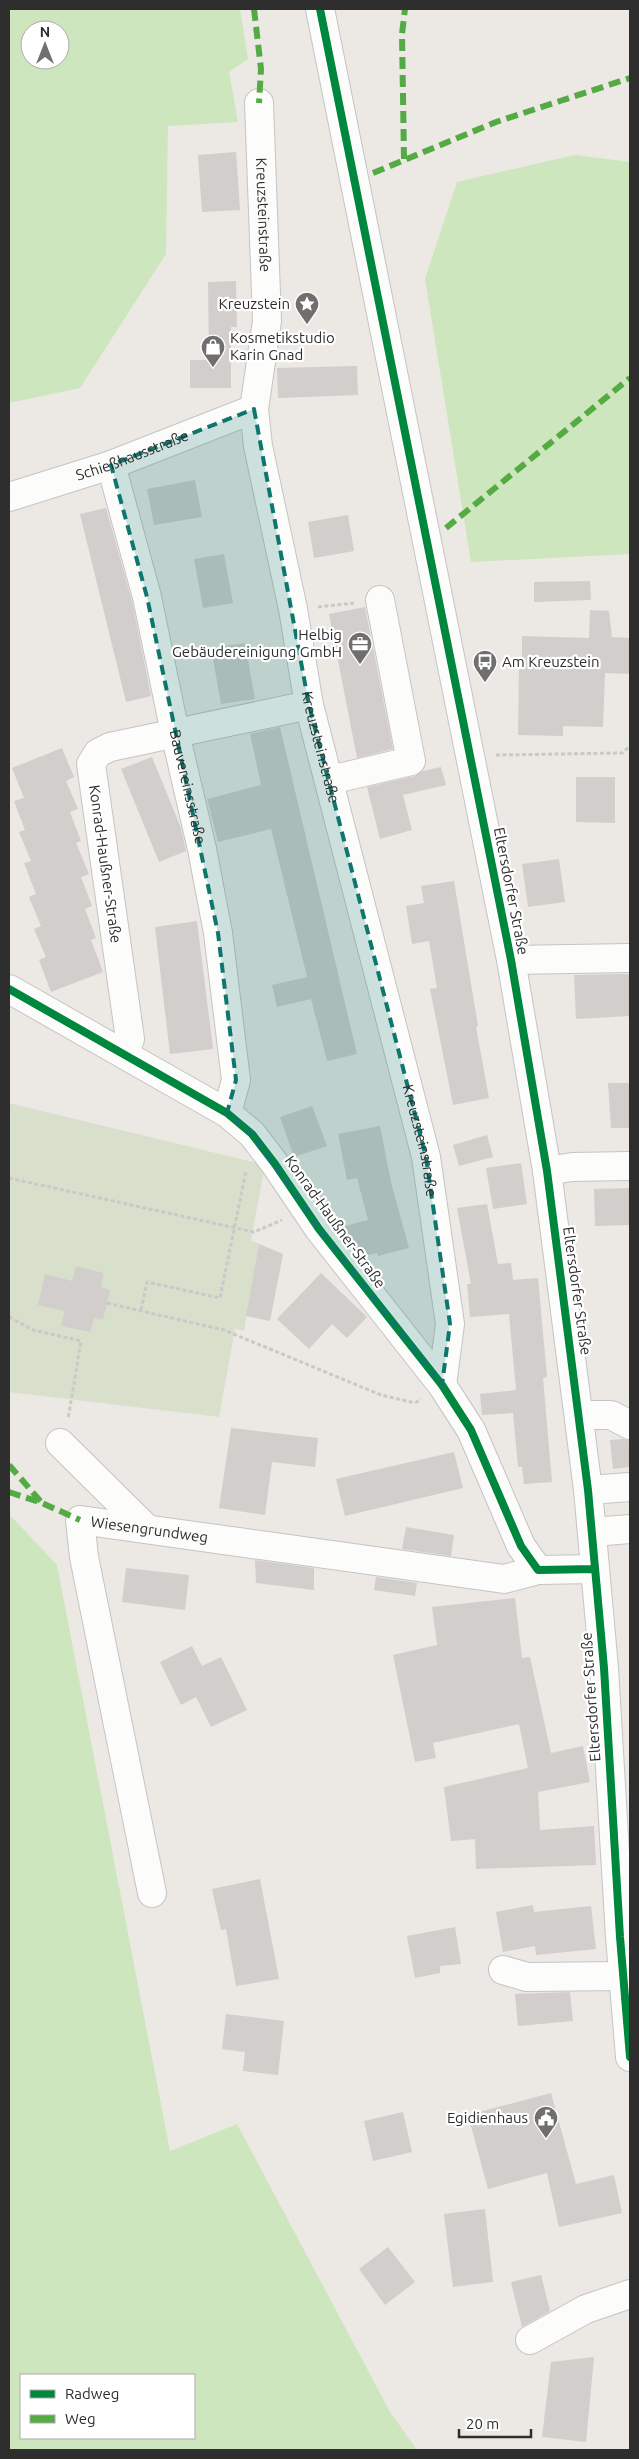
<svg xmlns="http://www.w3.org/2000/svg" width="639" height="2459" font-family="Ubuntu,sans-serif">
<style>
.green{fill:#cee6be;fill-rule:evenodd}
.cemetery{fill:#d8e0cc}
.building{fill:#d1cecb}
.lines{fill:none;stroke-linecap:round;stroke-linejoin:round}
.minor-casing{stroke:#c5c4c5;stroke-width:30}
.path{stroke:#c9c9c8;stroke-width:3;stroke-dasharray:4 2.5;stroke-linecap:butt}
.minor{stroke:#fcfcfb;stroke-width:28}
.quiet{stroke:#54ab44;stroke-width:6;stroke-dasharray:12 6;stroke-linecap:butt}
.cycleway-casing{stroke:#fff;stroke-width:11}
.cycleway{stroke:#00873e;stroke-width:8}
.marked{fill:#0f766e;fill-opacity:0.2;stroke:#0f766e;stroke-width:4;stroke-dasharray:10 6;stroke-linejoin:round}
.labels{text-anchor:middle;stroke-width:4.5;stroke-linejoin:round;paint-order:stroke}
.street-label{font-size:15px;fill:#2e2e2e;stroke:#fff}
.poi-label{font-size:15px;fill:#2e2e2e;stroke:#fff;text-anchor:end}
</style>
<rect width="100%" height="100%" fill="#ece8e4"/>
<path class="green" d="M9 9H240L248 59 229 72 238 122 168 126 166 254 80 388 9 403ZM30 30H60V60H30Z
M575 155 630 162V554L471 562 425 279 457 182Z
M9 1514 57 1565 170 2151 237 2124 390 2412 417 2450H9ZM21 2375H194V2438H21Z"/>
<path class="cemetery" d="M9 1103 265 1165 251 1240 259 1244 244 1331 235 1329 219 1417 9 1392Z"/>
<path class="building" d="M236 152 240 210 202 212 198 155Z
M236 281 237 327H231V388H190V360H209L208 282Z
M357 366 358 395 278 398 277 368Z
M195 480 202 517 154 525 147 489Z
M106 508 132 601 151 696 126 702 80 514Z
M348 515 354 551 314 558 308 522Z
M224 554 233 603 203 608 194 559Z
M590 581 591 600 534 602V582Z
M365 607 393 749 357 758 329 614Z
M590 610 609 611 612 637 630 638V674L605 673 603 727 563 726V736L518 735 519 667H522V636L589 638Z
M245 643 255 699 221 704 211 648Z
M280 727 357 1054 327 1061 311 999 277 1007 272 985 307 977 271 829 218 842 207 799 261 785 250 734Z
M62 748 74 777 66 781 78 809 70 812 81 841 76 843 89 874 81 877 92 906 85 909 96 938 91 940 103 972 51 992 39 960 46 957 34 929 41 926 29 897 36 894 24 863 31 861 19 832 25 830 14 801 24 798 12 768Z
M152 757 181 828 186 851 159 862 121 769Z
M441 767 446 785 403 795 412 830 380 839 367 787 415 776 423 771Z
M576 777H615V823L576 822Z
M559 859 565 902 528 907 522 864Z
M454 881 478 1026 476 1027 489 1098 453 1105 430 989 437 988 429 941 412 944 406 906 424 903 421 886Z
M197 921 213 1049 170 1054 155 927Z
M630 974V1016L576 1019 574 975Z
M608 1083H630V1128H611Z
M312 1106 327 1146 294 1157 280 1117Z
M380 1126 391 1182 409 1248 378 1256 377 1253 361 1257 349 1242 345 1226 368 1220 357 1178 347 1180 338 1134Z
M487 1135 493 1157 459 1166 453 1145Z
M521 1163 527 1204 493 1209 486 1168Z
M630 1188V1225L595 1226 594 1189Z
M487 1204 498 1264 511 1263 513 1280 538 1278 547 1377 543 1378 552 1482 524 1484 522 1467H518L513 1413 482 1415 480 1394 516 1390 509 1314 470 1317 467 1284H471L457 1208Z
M259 1244 283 1254 270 1321 246 1316Z
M76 1266 104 1273 101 1287 110 1290 103 1320 94 1318 90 1332 61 1326 65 1311 38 1305 45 1274 72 1281Z
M321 1273 367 1317 347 1338 332 1324 309 1349 277 1319Z
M231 1428 318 1438 315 1467 272 1462 265 1515 219 1508Z
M624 1439 630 1441V1467L613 1469 610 1440Z
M454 1452 463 1488 345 1516 336 1479Z
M406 1527 454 1535 451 1556 402 1549Z
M255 1560 314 1568V1590L256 1583Z
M126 1568 189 1575 185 1610 122 1602Z
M376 1577 417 1583 415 1596 374 1590Z
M515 1598 522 1658 530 1657 551 1753 583 1746 590 1782 538 1792 540 1830 594 1826 596 1865 476 1869 475 1839 451 1841 444 1787 528 1768 519 1724 433 1743 436 1758 415 1762 393 1655 437 1645 432 1607Z
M192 1646 202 1666 221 1657 247 1710 211 1727 196 1697 181 1705 160 1662Z
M260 1879 279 1979 236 1986 226 1929 221 1930 212 1889Z
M533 1905 534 1912 591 1906 596 1949 536 1955 535 1946 503 1952 496 1912Z
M455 1927 461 1964 440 1966V1973L415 1978 407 1936Z
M570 1992 573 2021 518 2026 515 1994Z
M226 2014 284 2021 278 2075 243 2071 245 2052 222 2049Z
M551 2093 576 2184 614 2175 622 2213 559 2227 547 2173 488 2189 468 2115Z
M403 2112 412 2152 373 2161 364 2121Z
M485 2209 493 2282 453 2287 444 2214Z
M388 2247 415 2282 385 2305 359 2269Z
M541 2275 550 2311 522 2327 511 2282Z
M594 2357 586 2442 542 2437 551 2362Z"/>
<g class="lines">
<defs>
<g id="minor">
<path d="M320 9 511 960 547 1171 588 1490 604 1668 620 1937 630 2057"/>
<path id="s1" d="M259 103 267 321 254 409 258 446 293 609 309 705 426 1157 450 1324 442 1385"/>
<path id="s2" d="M111 465 147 597 175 733 202 849 218 933 236 1080 227 1113"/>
<path id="s3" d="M9 497 111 465 254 409"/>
<path d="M330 780 411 761 380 600"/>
<path d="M511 960 630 958"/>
<path d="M9 989 227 1113 252 1134 275 1164 319 1229 442 1385 471 1430 521 1546 538 1570"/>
<path d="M124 1054 130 1039 91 764 98 753 110 747 309 705"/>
<path d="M547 1171 572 1167 630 1166"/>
<path d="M580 1415H611L630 1425"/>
<path d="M60 1443 147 1529"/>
<path d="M588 1490 630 1487"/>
<path d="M592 1532 630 1529"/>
<path id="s4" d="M152 1893 84 1557 80 1520 504 1579 538 1570 595 1569"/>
<path d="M503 1970 527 1977 622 1976"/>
<path d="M530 2340 586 2309 630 2294"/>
</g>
</defs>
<use href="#minor" class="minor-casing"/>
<path class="path" d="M318 607 354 603
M496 755 622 753 630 746
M9 1178 254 1232 282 1220
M107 1303 224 1330 381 1395 415 1403 421 1399
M141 1310 147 1282 220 1298 246 1171
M9 1317 33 1330 81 1341 68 1419"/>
<use href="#minor" class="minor"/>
<path class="quiet" d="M254 9 261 69 259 103
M404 159 402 34 405 9
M373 173 496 122 630 78
M446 528 630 378
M9 1465 42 1503
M9 1492 42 1503 80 1520"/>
<defs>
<path id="cycleway" d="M320 9 511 960 547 1171 588 1490 604 1668 620 1937 630 2057
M9 989 227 1113 252 1134 275 1164 319 1229 442 1385 471 1430 521 1546 538 1570 595 1569"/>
</defs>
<use href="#cycleway" class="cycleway-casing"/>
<use href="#cycleway" class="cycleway"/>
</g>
<path class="marked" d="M254 409 309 705 426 1157 450 1324 442 1385 319 1229 252 1134 227 1113 236 1080 218 933 147 597 111 465Z"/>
<defs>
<symbol id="sight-pin" viewBox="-11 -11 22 30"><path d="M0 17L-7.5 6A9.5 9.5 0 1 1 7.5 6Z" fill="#706f6e" stroke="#fff"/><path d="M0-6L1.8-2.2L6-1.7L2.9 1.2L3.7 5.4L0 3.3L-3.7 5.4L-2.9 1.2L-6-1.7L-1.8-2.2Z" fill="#fff"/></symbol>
<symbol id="shop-pin" viewBox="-11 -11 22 30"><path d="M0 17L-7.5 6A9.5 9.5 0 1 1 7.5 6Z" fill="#706f6e" stroke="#fff"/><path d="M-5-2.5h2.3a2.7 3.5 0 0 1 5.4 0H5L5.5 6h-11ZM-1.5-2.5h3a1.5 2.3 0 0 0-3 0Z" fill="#fff"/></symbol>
<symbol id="office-pin" viewBox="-11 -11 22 30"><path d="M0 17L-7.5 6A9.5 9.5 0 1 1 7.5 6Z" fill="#706f6e" stroke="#fff"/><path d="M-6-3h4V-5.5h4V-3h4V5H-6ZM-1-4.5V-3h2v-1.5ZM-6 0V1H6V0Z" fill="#fff"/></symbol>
<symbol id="bus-pin" viewBox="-11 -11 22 30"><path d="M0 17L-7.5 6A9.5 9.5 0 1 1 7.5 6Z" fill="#706f6e" stroke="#fff"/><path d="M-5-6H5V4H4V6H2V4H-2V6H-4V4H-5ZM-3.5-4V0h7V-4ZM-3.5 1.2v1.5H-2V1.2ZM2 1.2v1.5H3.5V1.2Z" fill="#fff"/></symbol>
<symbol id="civic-pin" viewBox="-11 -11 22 30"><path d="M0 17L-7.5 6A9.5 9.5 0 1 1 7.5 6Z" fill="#706f6e" stroke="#fff"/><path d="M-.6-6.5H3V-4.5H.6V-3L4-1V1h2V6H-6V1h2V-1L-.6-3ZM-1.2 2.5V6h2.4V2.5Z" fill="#fff"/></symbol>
</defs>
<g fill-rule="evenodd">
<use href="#sight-pin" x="293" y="290" width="28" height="38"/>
<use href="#shop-pin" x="199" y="333" width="28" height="38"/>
<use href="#office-pin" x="346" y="630" width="28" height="38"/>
<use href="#bus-pin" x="471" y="648" width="28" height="38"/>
<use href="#civic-pin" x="532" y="2104" width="28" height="38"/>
</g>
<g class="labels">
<g class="street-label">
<text dy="5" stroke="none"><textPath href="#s1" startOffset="112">Kreuzsteinstraße</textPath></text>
<text dy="5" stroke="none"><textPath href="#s3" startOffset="130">Schießhausstraße</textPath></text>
<text dy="5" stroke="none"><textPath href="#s1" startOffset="652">Kreuzsteinstraße</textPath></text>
<text dy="5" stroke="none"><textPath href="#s2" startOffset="331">Bauvereinsstraße</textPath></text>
<text transform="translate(105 864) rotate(82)" y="5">Konrad-Haußner-Straße</text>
<text transform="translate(511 891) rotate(79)" y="5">Eltersdorfer Straße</text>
<text dy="5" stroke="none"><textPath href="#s1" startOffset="1058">Kreuzsteinstraße</textPath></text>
<text transform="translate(335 1222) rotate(54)" y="5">Konrad-Haußner-Straße</text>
<text transform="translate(577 1291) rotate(82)" y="5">Eltersdorfer Straße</text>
<text dy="5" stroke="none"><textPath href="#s4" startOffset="450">Wiesengrundweg</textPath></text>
<text transform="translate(591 1697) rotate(-94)" y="5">Eltersdorfer Straße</text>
</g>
<g class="poi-label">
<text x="290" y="309">Kreuzstein</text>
<text x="230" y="343" text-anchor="start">Kosmetikstudio<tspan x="230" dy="17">Karin Gnad</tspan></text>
<text x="342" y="640">Helbig<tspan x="342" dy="17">Gebäudereinigung GmbH</tspan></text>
<text x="502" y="667" text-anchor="start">Am Kreuzstein</text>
<text x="528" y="2123">Egidienhaus</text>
</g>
</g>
<rect width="639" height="2459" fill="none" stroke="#2e2e2e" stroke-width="20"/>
<rect x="20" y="2374" width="175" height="65" fill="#ffffff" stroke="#ababab"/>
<rect x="30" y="2390" width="25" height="8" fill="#00873e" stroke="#ababab"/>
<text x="65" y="2399" font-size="15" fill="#2e2e2e">Radweg</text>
<rect x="30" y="2415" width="25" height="8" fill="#54ab44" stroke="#ababab"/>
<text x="65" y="2424" font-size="15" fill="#2e2e2e">Weg</text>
<g transform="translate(45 45)"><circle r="24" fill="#ffffff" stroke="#ababab"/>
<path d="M0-4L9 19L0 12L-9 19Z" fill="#706f6e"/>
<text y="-8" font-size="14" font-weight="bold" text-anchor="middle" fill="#2e2e2e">N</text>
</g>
<path d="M459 2429v8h72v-8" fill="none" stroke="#2e2e2e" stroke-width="2.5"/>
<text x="466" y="2429" font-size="15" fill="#2e2e2e" stroke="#ffffff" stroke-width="4" paint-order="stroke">20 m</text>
</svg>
